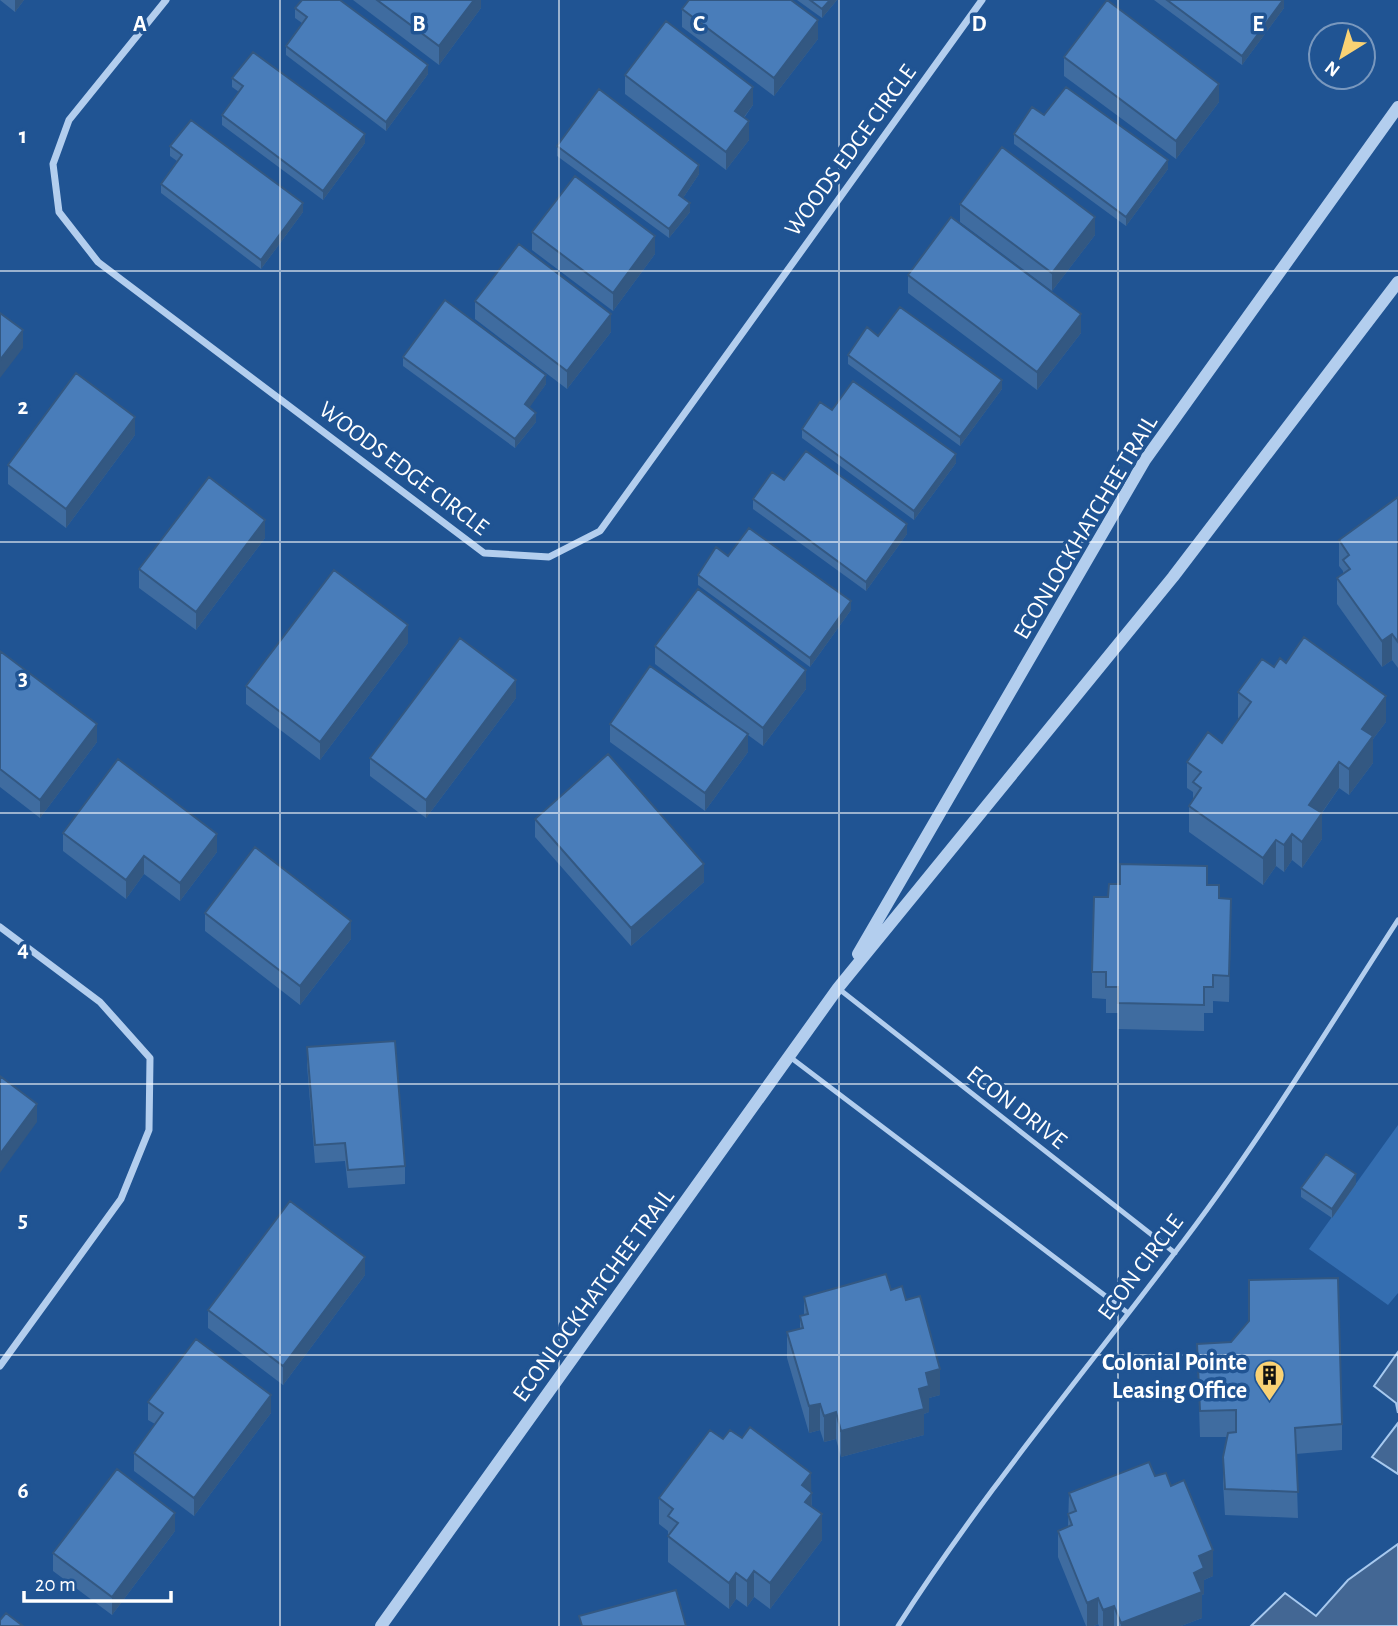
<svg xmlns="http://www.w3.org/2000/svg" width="1398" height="1626" font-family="'Alegreya Sans',sans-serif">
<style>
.green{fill:#346eb1}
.water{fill:#436794;stroke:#a7c9ef;stroke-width:2}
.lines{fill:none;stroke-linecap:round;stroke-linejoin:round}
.service{stroke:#b3ceee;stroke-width:5}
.minor{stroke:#b3ceee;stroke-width:7}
.tertiary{stroke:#b3ceee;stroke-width:12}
.wall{fill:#3f6ca0}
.shaded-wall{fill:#335882}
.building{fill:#497dba;stroke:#335882;stroke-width:2}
.grid{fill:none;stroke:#fff;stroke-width:2;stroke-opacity:0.55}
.labels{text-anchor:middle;stroke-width:7;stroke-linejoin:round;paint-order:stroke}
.street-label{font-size:24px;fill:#fff;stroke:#205493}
.poi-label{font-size:24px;font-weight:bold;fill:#fff;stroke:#205493;text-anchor:end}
.grid-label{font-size:23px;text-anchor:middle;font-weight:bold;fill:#fff;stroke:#205493;stroke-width:7;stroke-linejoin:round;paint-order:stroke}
</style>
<rect width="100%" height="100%" fill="#205493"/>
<path class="green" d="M1398 1125V1293L1388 1305 1309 1249Z"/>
<path class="water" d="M1398 1352V1413L1396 1403 1374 1386Z
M1398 1423V1474L1372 1457Z
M1398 1544V1626H1251L1285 1593 1316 1616 1348 1580Z"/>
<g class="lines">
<path class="service" d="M839 989 1175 1253
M790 1057 1128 1313
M898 1626C981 1496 1080 1378 1173 1255 1255 1149 1325 1033 1398 920"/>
<path class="minor" d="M166 0 69 120 53 164 59 212 98 262 484 553 549 557 600 531 982 0
M0 927 100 1002 150 1058 149 1130 121 1199 0 1366"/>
<path class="tertiary" d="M858 954 1145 460 1398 107
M381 1626 838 988 1173 577 1398 282"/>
</g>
<path class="wall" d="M0 0H24L15 12Z
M353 0H481V8L439 65Z
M797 0H837L822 18Z
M1154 0H1284V8L1242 65Z
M295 8 428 74 386 131 286 55V46L302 23 295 18Z
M682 9 818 39 774 96 682 27Z
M1064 57 1219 102 1176 159 1064 76Z
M625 75 753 105 744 118 749 140 726 170 625 94Z
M232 78 365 143 323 200 222 125V115L239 92 232 87Z
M1044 115 1168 169 1126 226 1014 144V134Z
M170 146 303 212 261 269 161 193V184L177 161 170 156Z
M557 146 699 174 683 198 690 212 669 238 557 156Z
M960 204 1095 235 1052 291 960 222Z
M532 232 655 254 613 311 532 250Z
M908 275 1081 333 1037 390 908 293Z
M475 301 611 332 567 389 475 319Z
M878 336 1002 389 960 446 848 364V355Z
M403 357 546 384 529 407 536 422 515 448 403 366Z
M832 410 956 463 914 520 802 438V429Z
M135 435 66 528 8 484V465Z
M784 480 907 534 866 591 753 509V499Z
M1398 497V668L1392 660 1382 667 1337 604V578L1343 574V571L1339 566V540Z
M265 538 196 630 139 588V569Z
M728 556 851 610 810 667 698 585V575Z
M408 643 320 760 246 704V686Z
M655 646 806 689 763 746 748 735V752L705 811 610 742V724L735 725 655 664Z
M0 651 97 742 40 818 0 787Z
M1286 663 1386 722 1373 739V763L1349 795 1339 788 1322 813V839L1302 868 1292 860 1284 872 1276 866 1263 885 1189 832V806L1193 800V792L1187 788V762L1222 743 1239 719 1238 718V692L1274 667Z
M516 698 426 818 370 776V758Z
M535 819 704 882 631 946 535 837Z
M63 833 217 852 180 901 144 874 126 899 63 851Z
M1207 885 1219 898 1231 925 1229 1002 1213 1001V1013H1204V1031L1118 1029V1013H1106V999L1092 998V972L1108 897Z
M205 913 351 939 300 1005 205 931Z
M307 1047 405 1166V1184L348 1188 345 1161 315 1163 307 1065Z
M1356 1184 1332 1218 1301 1197V1188Z
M365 1275 283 1385 208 1328V1310Z
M891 1290 906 1300 940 1395 929 1398V1412L924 1414V1435L841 1457 836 1439 824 1442 820 1430 809 1433 787 1358V1332L800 1329V1316H804V1297Z
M1197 1344 1342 1424V1450L1296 1454 1298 1518 1225 1515 1223 1483V1457L1227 1437H1200Z
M148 1402 271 1413 194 1516 134 1471V1453L155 1424 148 1420Z
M723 1439 811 1491 812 1507 822 1540 770 1609 754 1597 747 1607 736 1599 729 1609 668 1562V1531L659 1524V1498Z
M1155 1476 1171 1486 1213 1576 1204 1580V1594L1202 1595V1618L1181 1626H1099L1098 1624 1094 1626H1086L1058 1557V1531L1068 1527 1069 1493Z
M175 1531 112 1615 53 1571V1553Z"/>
<path class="shaded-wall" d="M15 0H24L15 12Z
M474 0H481V8L439 65V46Z
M830 0H837L822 18V9Z
M1283 0H1284V8L1242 65V56Z
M818 20V39L774 96V78Z
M428 65V74L386 131V122Z
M1219 84V102L1176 159V141Z
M753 87V105L735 129V111Z
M749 121V140L726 170V152Z
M365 134V143L323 200V191Z
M1168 160V169L1126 226V217Z
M699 165V174L679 204V195Z
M303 203V212L261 269V260Z
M690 203V212L669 238V229Z
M1095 217V235L1052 291V273Z
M655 236V254L613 311V293Z
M611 314V332L567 389V371Z
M1081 314V333L1037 390V372Z
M23 330V348L0 378V360Z
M546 375V384L525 414V404Z
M1002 380V389L960 446V437Z
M536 413V422L515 448V439Z
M135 417V435L66 528V509Z
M956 454V463L914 520V511Z
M265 520V538L196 630V612Z
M907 524V534L866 591V582Z
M851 601V610L810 667V658Z
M408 625V643L320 760V742Z
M1392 634V660L1382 667V641Z
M806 670V689L763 746V728Z
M516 680V698L426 818V800Z
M1386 696V722L1373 739V763L1349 795V769L1362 729Z
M97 724V742L40 818V800Z
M748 734V752L705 811V793Z
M1339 762V788L1309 831V805Z
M1322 813V839L1302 868V842Z
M217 834V852L180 901V883Z
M1292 834V860L1284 872V845Z
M1276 840V866L1263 885V858Z
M144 856V874L126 899V880Z
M704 864V882L631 946V928Z
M1231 899V925L1229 1002V976Z
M351 921V939L300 1005V986Z
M37 1104V1122L0 1173V1154Z
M1356 1174V1184L1332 1218V1209Z
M365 1257V1275L283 1385V1366Z
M940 1369V1395L929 1398V1412L924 1414V1435L841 1457V1431L926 1373Z
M271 1395V1413L194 1516V1498Z
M820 1404V1430L809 1433V1406Z
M836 1412V1439L824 1442V1416Z
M811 1473 812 1519 805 1528 802 1485Z
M175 1513V1531L112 1615V1597Z
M822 1514V1540L770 1609V1583Z
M1213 1550V1576L1204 1580V1594L1202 1595V1618L1181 1626H1121V1623L1194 1573 1199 1556Z
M754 1571V1597L747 1607V1581Z
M736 1573V1599L729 1609V1583Z
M1098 1598V1624L1094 1626H1087V1603Z
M1114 1606V1626H1103V1610Z"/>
<path class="building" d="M302 0H340L428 65 386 122 286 46 307 17 295 8Z
M377 0H474L439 46Z
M689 0H791L818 20 774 78 682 9Z
M810 0H830L822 9Z
M1107 0 1219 84 1176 141 1064 57Z
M1167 0H1283L1242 56Z
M666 21 753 87 735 111 749 121 726 152 625 75Z
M253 52 365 134 323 191 222 115 243 86 232 78Z
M1066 87 1168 160 1126 217 1014 134 1032 107 1044 115Z
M599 89 699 165 679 195 690 203 669 229 557 146Z
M191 120 303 203 261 260 161 184 182 155 170 146Z
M1002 147 1095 217 1052 273 960 204Z
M575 176 655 236 613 293 532 232Z
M951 217 1081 314 1037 372 908 275Z
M519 244 611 314 567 371 475 301Z
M445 300 546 375 525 404 536 413 515 439 403 357Z
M900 307 1002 380 960 437 848 355 867 327 878 336Z
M0 313 23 330 0 360Z
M76 373 135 417 66 509 8 465Z
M853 381 956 454 914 511 802 429 820 402 832 410Z
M806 451 907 524 866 582 753 499 772 472 784 480Z
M209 477 265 520 196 612 139 569Z
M1398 497V642L1392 634 1382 641 1337 578 1350 569 1343 560 1349 555 1339 540Z
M749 528 851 601 810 658 698 575 716 547 728 556Z
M334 570 408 625 320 742 246 686Z
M698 589 806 670 763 728 655 646Z
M1304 637 1386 696 1362 729 1373 736 1349 769 1339 762 1309 805 1322 813 1302 842 1292 834 1284 845 1276 840 1263 858 1189 806 1201 788 1193 782 1201 772 1187 762 1208 732 1222 743 1251 702 1238 692 1262 659 1274 667 1280 658 1286 663Z
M460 638 516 680 426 800 370 758Z
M0 651 97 724 40 800 0 769Z
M650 666 748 734 705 793 610 724Z
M608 754 704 864 631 928 535 819Z
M118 759 217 834 180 883 144 856 126 880 63 833Z
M255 847 351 921 300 986 205 913Z
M1120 864 1207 866V885H1219V898L1231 899 1229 976 1213 975V987H1204V1005L1118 1003V987H1106V972H1092L1094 897H1108L1109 884H1120Z
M395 1041 405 1166 348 1170 345 1143 315 1145 307 1047Z
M0 1076 37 1104 0 1154Z
M1326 1154 1356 1174 1332 1209 1301 1188Z
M290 1201 365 1257 283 1366 208 1310Z
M886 1274 891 1290 902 1286 906 1300 920 1296 940 1369 926 1373 929 1386 919 1389 924 1409 841 1431 836 1412 824 1416 820 1404 809 1406 787 1332 803 1328 800 1316 808 1314 804 1297Z
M1338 1278 1342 1424 1295 1428 1298 1492 1225 1489 1223 1457 1228 1433 1236 1432V1410L1200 1411 1197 1344 1231 1342 1249 1321V1280Z
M196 1339 271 1395 194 1498 134 1453 163 1413 148 1402Z
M750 1427 811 1473 802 1485 812 1493 805 1502 822 1514 770 1583 754 1571 747 1581 736 1573 729 1583 668 1536 678 1523 668 1516 673 1509 659 1498 710 1430 723 1439 730 1430 742 1438Z
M1149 1462 1155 1476 1166 1473 1171 1486 1184 1480 1213 1550 1199 1556 1204 1568 1194 1573 1202 1592 1121 1623 1114 1606 1103 1610 1098 1598 1087 1603 1058 1531 1072 1525 1068 1514 1076 1511 1069 1493Z
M117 1469 175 1513 112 1597 53 1553Z
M676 1590 686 1626H582L579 1616Z
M6 1613 23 1626H0V1620Z"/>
<path class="grid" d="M280 0V1626M559 0V1626M839 0V1626M1118 0V1626M0 271H1398M0 542H1398M0 813H1398M0 1084H1398M0 1355H1398"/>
<defs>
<symbol id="building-pin" viewBox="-11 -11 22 30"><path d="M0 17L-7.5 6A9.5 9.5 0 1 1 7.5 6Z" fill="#fad274" stroke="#205493"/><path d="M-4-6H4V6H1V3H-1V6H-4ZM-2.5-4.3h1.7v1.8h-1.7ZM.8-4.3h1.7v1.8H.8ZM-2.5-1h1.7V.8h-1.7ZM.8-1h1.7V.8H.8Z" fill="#111"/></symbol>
</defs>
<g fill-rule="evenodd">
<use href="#building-pin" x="1252" y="1358" width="35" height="47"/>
</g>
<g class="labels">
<g class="street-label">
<text transform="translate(850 150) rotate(-54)" y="8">WOODS EDGE CIRCLE</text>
<text transform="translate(404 468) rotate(37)" y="8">WOODS EDGE CIRCLE</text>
<text transform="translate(1085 527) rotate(-59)" y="8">ECONLOCKHATCHEE TRAIL</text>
<text transform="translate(1017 1107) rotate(38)" y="8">ECON DRIVE</text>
<text transform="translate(1140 1267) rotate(-53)" y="8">ECON CIRCLE</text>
<text transform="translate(593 1295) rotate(-54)" y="8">ECONLOCKHATCHEE TRAIL</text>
</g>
<g class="poi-label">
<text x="1247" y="1370">Colonial Pointe<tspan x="1247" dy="28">Leasing Office</tspan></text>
</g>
</g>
<g class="grid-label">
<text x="140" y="31">A</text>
<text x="419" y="31">B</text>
<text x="699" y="31">C</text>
<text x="979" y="31">D</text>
<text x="1258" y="31">E</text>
<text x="23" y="143">1</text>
<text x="23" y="414">2</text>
<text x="23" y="685">3</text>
<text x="23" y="956">4</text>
<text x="23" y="1227">5</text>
<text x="23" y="1498">6</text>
</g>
<g transform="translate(1342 56) rotate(217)"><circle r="33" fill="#205493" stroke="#7998be" stroke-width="2"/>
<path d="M0-5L12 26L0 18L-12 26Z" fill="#fad274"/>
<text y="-10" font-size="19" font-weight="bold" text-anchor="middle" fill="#ffffff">N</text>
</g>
<path d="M24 1591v10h147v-10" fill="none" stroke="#ffffff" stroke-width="3.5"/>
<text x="35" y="1591" font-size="21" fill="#ffffff" stroke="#205493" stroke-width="5" paint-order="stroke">20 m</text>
</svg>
